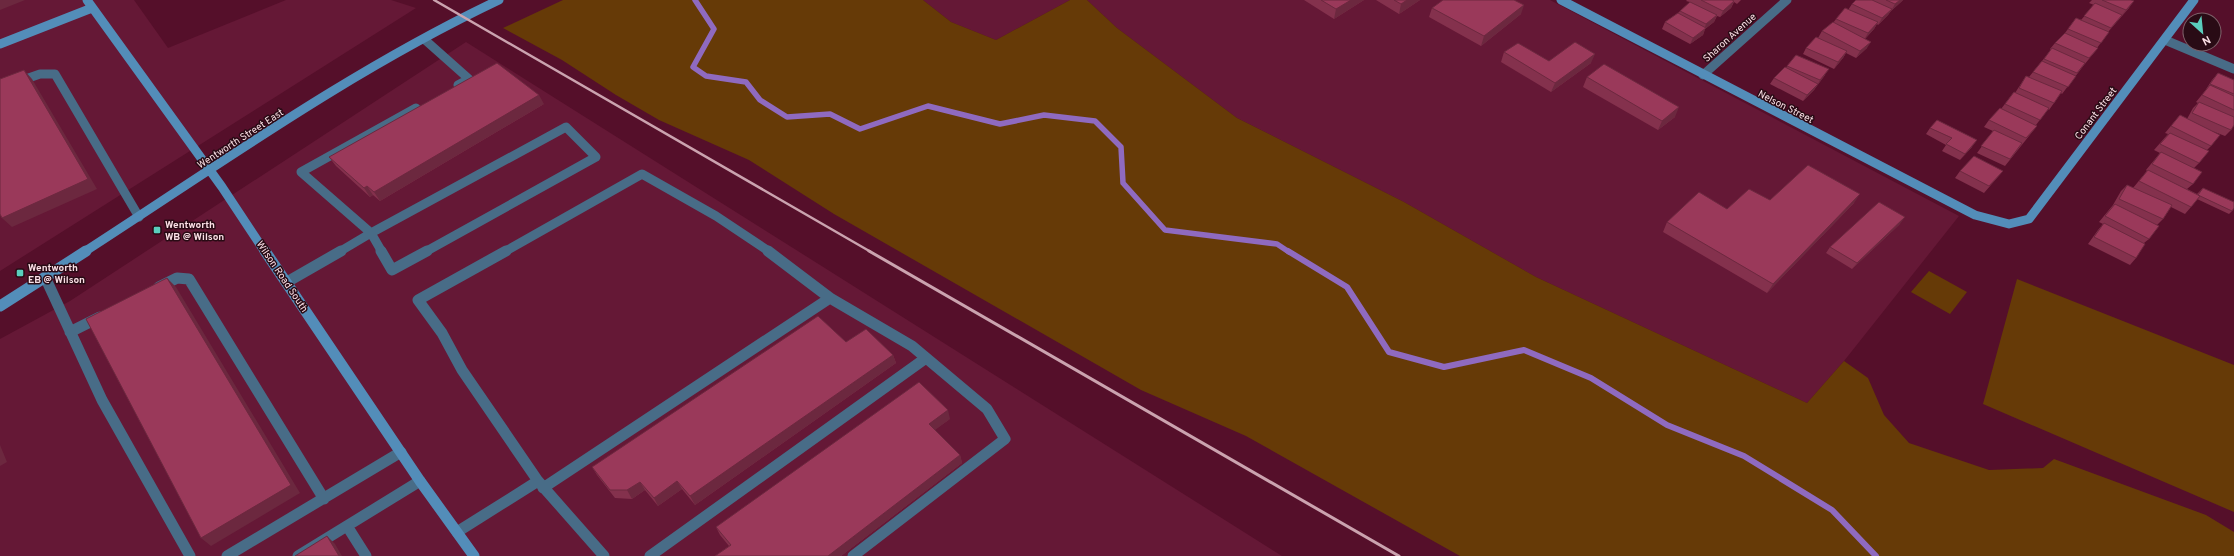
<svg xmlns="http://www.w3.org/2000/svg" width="2234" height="556" font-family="Overpass,sans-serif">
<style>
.built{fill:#651836}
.green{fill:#663a07}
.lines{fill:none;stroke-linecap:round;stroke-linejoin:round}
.stream-far1{stroke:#8f6ac0;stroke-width:5.5}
.stream{stroke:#8f6ac0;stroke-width:6}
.lane-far1{stroke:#486c87;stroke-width:9}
.lane{stroke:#486c87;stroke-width:11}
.street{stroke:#486c87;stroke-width:9}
.secondary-far1{stroke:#538db9;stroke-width:9}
.secondary{stroke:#538db9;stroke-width:11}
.rail-far1{stroke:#cba3af;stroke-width:2.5}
.rail{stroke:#cba3af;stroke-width:3}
.wall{fill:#84314d}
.shaded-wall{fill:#6c283f}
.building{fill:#9a395a;stroke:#6c283f}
.poi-dot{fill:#5acebd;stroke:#290b15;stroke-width:1.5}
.labels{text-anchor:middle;stroke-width:3;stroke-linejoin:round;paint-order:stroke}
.street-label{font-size:10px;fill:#fbe0e6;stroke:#290b15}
.poi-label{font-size:10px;font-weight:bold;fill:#fbe0e6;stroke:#290b15;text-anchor:start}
</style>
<rect width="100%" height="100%" fill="#550f2a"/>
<path class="built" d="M0 0H134L168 48 286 0H391L416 8 0 271Z
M923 0H1070L996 40 951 22Z
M1087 0H1550L1959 216 1844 361 1807 403 1536 277 1404 202 1237 118 1117 28Z
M466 42 1282 556H0V339L70 301Z"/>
<path class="green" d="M563 0H923L951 22 996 40 1070 0H1087L1117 28 1237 118 1404 202 1536 277 1807 403 1844 361 1868 378 1884 415 1909 443 1989 470 2043 468 2054 459 2206 515 2234 532V556H1460L1246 436 1141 390 834 214 749 160 659 120 616 95 562 60 503 28Z
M1929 271 1967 292 1950 314 1911 292Z
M2017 279 2234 365V512L1983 404Z"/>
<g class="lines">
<path class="stream-far1" d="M695 0 714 29 693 67 706 76 746 82 760 100 787 117 830 114 860 129 928 106 1000 124 1044 115 1095 121 1121 147 1123 183 1165 230 1277 244 1289 252"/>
<path class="stream" d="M1288 251 1347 287 1389 352 1444 367 1524 350 1591 378 1667 425 1744 456 1832 510 1876 556"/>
<path class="lane-far1" d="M424 39 469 79 458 85
M2165 40 2234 69
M0 88 40 74H55L139 217
M371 233 382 252
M371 233 301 172 416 108
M371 233 566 127 596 157 425 252
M339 252 371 233
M504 252 642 174 716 216 770 252"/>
<path class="lane" d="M381 251 392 270 427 251
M506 251 418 300 442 333 462 370 538 481
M768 251 830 298
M45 277 102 400 190 556
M287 282 341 251
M159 287 177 278 189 279 324 499
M70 332 100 317
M543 488 830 298 912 346 987 409 1005 439 853 556
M347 526 366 556
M457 532 538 481 604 556
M227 556 401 452
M298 556 420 481
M650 556 926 358"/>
<path class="street" d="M1703 75 1787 0"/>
<path class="secondary-far1" d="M87 0 222 187 265 252
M1561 0 1975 215 2009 224 2029 219 2194 0
M0 44 92 8
M84 252C220 164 353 69 499 0"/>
<path class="secondary" d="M265 251 420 481 474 556
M0 306 86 251"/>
<path class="rail-far1" d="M434 0 871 252"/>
<path class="rail" d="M869 251 1399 556"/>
</g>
<path class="wall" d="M1304 0H1364L1334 19Z
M1376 0H1420L1399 14Z
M1687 0H1741L1737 4 1734 2 1731 8 1720 17 1717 16 1714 22 1705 29 1703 35 1690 44 1662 29 1665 22 1678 13 1680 11 1690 2 1686 1Z
M1856 0H1903L1901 2 1891 11 1888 15 1878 25 1877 24 1874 29 1865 39 1867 48 1856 58 1846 53 1843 58 1834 69 1803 54 1806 48 1818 38 1822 31 1833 23 1836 19 1848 10 1852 4Z
M2092 0H2131L2129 8 2108 32H2109L2097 48H2098L2084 65 2062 94 2061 93 2054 103 2049 110 2048 109 2036 125 2037 126 2005 166 1977 153 1993 131 1984 127 1989 120 2001 109 2014 92 2015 93 2026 76 2029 77 2051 50 2050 49 2055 43 2065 33 2076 18 2081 20 2094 5 2089 3Z
M1432 8 1521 14 1481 46 1429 17Z
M1504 52 1549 61 1591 63 1551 92 1501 62Z
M1787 66 1825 75 1814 90 1803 101 1770 84 1774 78 1786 68Z
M2218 73 2234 80V125L2231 130 2225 136 2212 131 2211 146 2207 150 2199 163 2194 168 2193 184 2187 189 2197 194 2203 188 2232 211 2229 214 2197 199 2191 207 2185 214 2171 207 2163 219 2157 225 2149 239 2144 243 2136 258 2130 265 2088 244 2098 230 2103 224 2099 222 2113 205 2121 191 2127 185 2133 188 2147 171 2146 170 2160 153 2154 150 2168 134 2165 133 2180 115 2187 119 2193 108 2198 103 2196 102 2205 91 2212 80Z
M1587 77 1675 117 1658 130 1583 87Z
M544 104 380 201 373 195 370 197 336 166 329 157Z
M1930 128 1972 147 1960 160 1942 151 1946 145 1926 134Z
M1960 171H2003L1984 193 1955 178Z
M1770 200 1854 203 1767 293 1663 232 1667 222Z
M1900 224 1852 269 1826 253 1830 247Z
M846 342 893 355 896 363 695 505 682 489 658 506 645 490 632 499 615 498 597 475 592 467Z
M950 419 934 430 960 455 962 463 841 556H715L729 546 720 535 716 527Z"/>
<path class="shaded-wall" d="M0 0H25L0 10Z
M1351 0H1364L1334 19 1336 9Z
M1407 0H1420L1399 14 1401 4Z
M1900 0H1903L1901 2 1891 11 1895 4Z
M1734 1 1731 8 1720 17 1723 11Z
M2134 1 2129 8 2120 17 2126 10Z
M1524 5 1521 14 1481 46 1484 36Z
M1892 9 1888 15 1878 25 1882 18Z
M1717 15 1714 22 1705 29 1703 35 1690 44 1693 38 1704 30 1706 24Z
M1878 22 1874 29 1864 40 1868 33Z
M1871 42 1867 48 1856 58 1860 51Z
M1847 51 1843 58 1834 69 1838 62Z
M1595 54 1591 63 1551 92 1555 83Z
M1829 69 1825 75 1816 87 1820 80Z
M24 70 32 79 97 189 12 227 2 218Z
M1818 84 1814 90 1803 101 1807 95Z
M539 95 544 104 380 201 374 192Z
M1679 107 1675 117 1658 130 1662 121Z
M1977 140 1972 147 1960 160 1965 154Z
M367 186 373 195 370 197 364 188Z
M1860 194 1854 203 1767 293 1773 284Z
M1905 217 1900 224 1852 269 1857 263Z
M167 278 176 287 300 493 211 546 201 538Z
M893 355 896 363 695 505 690 496Z
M948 410 950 419 931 433 929 424Z
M0 445 7 462 0 466Z
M960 455 962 463 841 556H828Z
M677 481 682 489 658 506 654 498Z
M640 482 645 490 632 499 627 490Z
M327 536 335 544 342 556H339Z"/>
<path class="building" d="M1321 0H1351L1336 9Z
M1394 0H1407L1401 4Z
M1443 0H1514L1524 5 1484 36 1432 8Z
M1701 0H1732L1734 1 1723 11Z
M1856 0H1872L1892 9 1882 18 1852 4Z
M1886 0H1900L1895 4Z
M2102 0H2131L2134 1 2126 10Z
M1690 2 1717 15 1706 24 1680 11Z
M2095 3 2122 15 2111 28 2084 16Z
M1845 8 1878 22 1868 33 1836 19Z
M1678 13 1706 28 1693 38 1665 22Z
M2076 18 2109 32 2101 43 2068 29Z
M1833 22 1871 42 1860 51 1822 31Z
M2065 33 2098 48 2089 58 2055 43Z
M1816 37 1847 51 1838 62 1806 48Z
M1575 42 1595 54 1555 83 1504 52 1518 43 1549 61Z
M2052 48 2085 63 2077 73 2044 59Z
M1796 55 1829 69 1820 80 1787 66Z
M2042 61 2076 76 2068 87 2033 72Z
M497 63 539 95 374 192 367 186 364 188 329 157Z
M1604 64 1679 107 1662 121 1587 77Z
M1785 67 1818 84 1807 95 1774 78Z
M24 70 88 179 2 218 0 214V79Z
M2218 73 2234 80V94L2210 84Z
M2026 76 2062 91 2054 103 2019 88Z
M2210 85 2234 96V110L2202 95Z
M2014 92 2049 108 2040 120 2005 104Z
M2199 102 2234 117V125L2231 130 2192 113Z
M2000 108 2037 126 2026 138 1989 120Z
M2180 115 2220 135 2211 146 2171 126Z
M1937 120 1977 140 1965 154 1946 144 1952 138 1930 128Z
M1994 130 2022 143 2010 159 1981 146Z
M2170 133 2209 151 2199 163 2160 144Z
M2161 152 2202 172 2193 184 2152 164Z
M1974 156 2003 171 1989 186 1960 171Z
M1808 165 1860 194 1773 284 1667 222 1699 192 1727 209 1749 189 1770 200Z
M2148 170 2200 196 2191 207 2139 181Z
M2127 185 2172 205 2163 219 2119 199Z
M2203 188 2234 202V208L2232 211 2198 195Z
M1879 202 1905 217 1857 263 1830 247Z
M2115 204 2159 226 2149 239 2105 216Z
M2104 223 2145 244 2136 258 2094 237Z
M167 278 291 485 201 538 86 319Z
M818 316 846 342 866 329 893 355 690 496 677 481 654 498 640 482 627 490H610L592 467Z
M919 382 948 410 929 424 960 455 828 556H715L731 545 716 527Z
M327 536 339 556H295Z"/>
<g class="poi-dot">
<rect x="153" y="226" width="8" height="8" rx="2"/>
<rect x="16" y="269" width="8" height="8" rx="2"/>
</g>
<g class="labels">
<g class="street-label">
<text transform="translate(1729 37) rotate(-42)" y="4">Sharon Avenue</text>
<text transform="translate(1786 106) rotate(27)" y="4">Nelson Street</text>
<text transform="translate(2095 113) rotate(-53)" y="4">Conant Street</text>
<text transform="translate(240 138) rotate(-33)" y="4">Wentworth Street East</text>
<text transform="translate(283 276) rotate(56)" y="4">Wilson Road South</text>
</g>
<g class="poi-label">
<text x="165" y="228">Wentworth<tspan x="165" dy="12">WB @ Wilson</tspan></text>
<text x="28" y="271">Wentworth<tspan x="28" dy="12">EB @ Wilson</tspan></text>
</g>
</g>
<g transform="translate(2202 32) rotate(153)"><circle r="19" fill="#290b15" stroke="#7d6069"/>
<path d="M0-3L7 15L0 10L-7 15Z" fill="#5acebd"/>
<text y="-6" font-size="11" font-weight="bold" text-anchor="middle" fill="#fbe0e6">N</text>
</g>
</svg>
